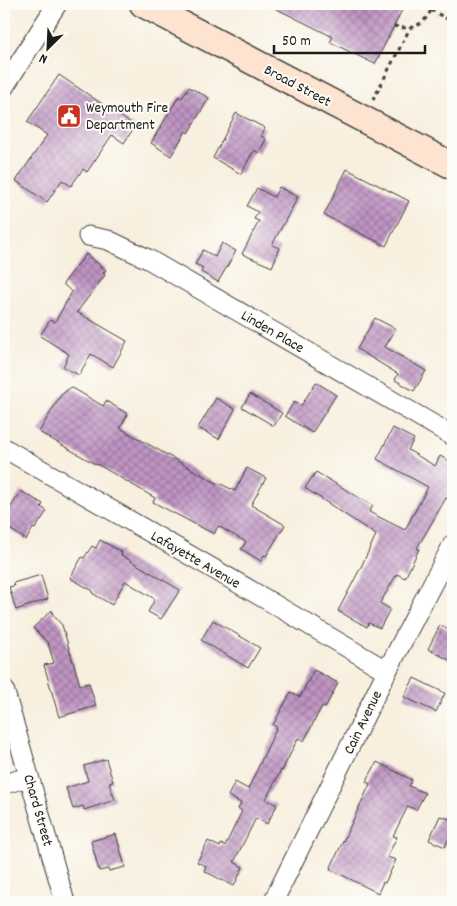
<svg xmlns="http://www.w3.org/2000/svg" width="457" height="906" font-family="Dekko,sans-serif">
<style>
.building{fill:url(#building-cross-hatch)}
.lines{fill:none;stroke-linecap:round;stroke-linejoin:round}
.minor-casing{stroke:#3d3c39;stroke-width:21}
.secondary-casing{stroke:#3d3c39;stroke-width:29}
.path{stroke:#3d3c39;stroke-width:3;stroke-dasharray:4 4;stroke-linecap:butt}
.minor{stroke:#fff;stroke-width:19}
.secondary{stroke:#fde4d0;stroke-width:26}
.labels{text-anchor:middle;stroke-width:4;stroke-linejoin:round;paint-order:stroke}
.street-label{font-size:15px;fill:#1c1c1c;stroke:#fdfcf7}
.poi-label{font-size:15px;fill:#1c1c1c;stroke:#fdfcf7;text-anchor:start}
</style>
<defs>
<pattern id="building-cross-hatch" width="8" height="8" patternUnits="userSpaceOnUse" patternTransform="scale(1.25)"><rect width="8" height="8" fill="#bf94c3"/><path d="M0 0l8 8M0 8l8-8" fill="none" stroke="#9a789e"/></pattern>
</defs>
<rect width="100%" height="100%" fill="#fdfcf7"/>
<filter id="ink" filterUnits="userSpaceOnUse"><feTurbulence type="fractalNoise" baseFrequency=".02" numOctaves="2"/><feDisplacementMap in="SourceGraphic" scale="10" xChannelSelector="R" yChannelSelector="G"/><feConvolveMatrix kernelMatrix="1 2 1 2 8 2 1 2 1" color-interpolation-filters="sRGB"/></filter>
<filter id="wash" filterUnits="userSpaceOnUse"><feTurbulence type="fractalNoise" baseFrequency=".0096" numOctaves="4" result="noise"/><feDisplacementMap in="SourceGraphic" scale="20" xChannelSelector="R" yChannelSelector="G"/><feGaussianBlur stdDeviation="1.12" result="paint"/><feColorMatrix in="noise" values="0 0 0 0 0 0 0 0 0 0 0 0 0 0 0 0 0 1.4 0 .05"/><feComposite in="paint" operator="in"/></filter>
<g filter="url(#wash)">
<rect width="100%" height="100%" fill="#f8efde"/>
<g id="blocks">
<path class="building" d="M267 4H405L375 64 330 42 333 37Z
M59 75 135 126 124 143 112 135 87 172 83 169 71 186 62 180 47 202 16 181 47 135 27 122Z
M189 87 209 98 188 133 186 131 171 156 151 143 179 96 182 98Z
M236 113 265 128 261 136 266 139 259 153 254 150 241 174 213 158Z
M347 169 409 201 386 246 324 215Z
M279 187 298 197 272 245 280 248 272 267 242 254 259 221 254 219 258 212 247 206 257 188 274 197Z
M222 243 236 251 218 282 201 272 203 268 195 264 203 250 215 257Z
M86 254 106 270 103 273 105 275 77 312 127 341 113 367 91 354 79 375 63 367 69 354 40 336 50 320 55 322 72 292 63 284Z
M375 318 396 329 385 347 426 371 414 391 395 380 398 374 357 349Z
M316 382 336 395 312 433 285 416 294 402 301 406Z
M71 387 103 406 106 401 128 414 120 428 218 484 219 483 235 491 247 468 266 478 251 505 285 525 266 556 264 555 261 561 241 549 246 542 218 526 214 534 168 510 153 502 155 498 97 464V465L39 432 61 395Z
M250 394 282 413 274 426 242 407Z
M216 398 235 409 219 439 198 428Z
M393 428 414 439 408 450 435 466 440 456 453 463V490L448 499 446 498 417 548 419 549 405 578 397 574 380 603 390 609 380 628 369 623 367 627 338 611 361 567 376 535 305 488 316 472 373 506 369 512 405 530 428 487 377 459Z
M21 491 43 504 41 507 47 511 35 529 33 528 26 540 4 525V518Z
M100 540 122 552 121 555 180 590 161 619 148 612 155 599 125 581 112 605 92 593 93 591 70 578 82 557 84 558 92 546 96 548Z
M41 575 48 599 16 610 9 587 14 586 13 583Z
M52 610 53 615 62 625 80 685 89 683 96 706 59 717 44 665 54 663 48 643 33 628Z
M213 620 260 648 248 668 201 640Z
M440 625 453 631V662L428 649Z
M314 670 338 683 325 708 322 706 304 741 298 738 282 771 281 770 266 799 277 805 267 824 256 818 234 862 243 867 234 886 204 871 206 866 197 862 208 841 220 847 221 844 225 846 242 811 238 809 241 803 228 796 235 782 248 789 277 727 273 725 291 692 300 697Z
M414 678 445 693 436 712 404 697Z
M106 759 113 782 109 783 115 800 84 810 83 806 73 809 66 788 88 781 84 766Z
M377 762 412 780 409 786 425 793 416 810 408 806 393 836 397 837 387 857 396 860 385 883 383 882 378 893 330 869 370 784 366 782Z
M440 816 453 820V828L445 847 429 840Z
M116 834 125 867 109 871 108 869 99 871 91 841Z"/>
</g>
</g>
<g filter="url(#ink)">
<use href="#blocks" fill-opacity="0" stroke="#3d3c39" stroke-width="1"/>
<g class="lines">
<defs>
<path id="minor" d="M4 87 57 4
M88 236 108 240 148 259 453 436
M4 448 262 597 387 671
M4 689 65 902
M4 784 29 777
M273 902 387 671 453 544"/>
<path id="secondary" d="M143 4 453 166"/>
</defs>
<use href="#minor" class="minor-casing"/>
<use href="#secondary" class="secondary-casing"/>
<path class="path" d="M431 10 453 22
M394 26C413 32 428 23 433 4
M373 100 410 28"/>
<use href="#minor" class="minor"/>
<use href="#secondary" class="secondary"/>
</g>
</g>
<defs>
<symbol id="civic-square" viewBox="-11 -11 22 22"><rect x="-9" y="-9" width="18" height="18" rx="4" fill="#c8321e" stroke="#fdfcf7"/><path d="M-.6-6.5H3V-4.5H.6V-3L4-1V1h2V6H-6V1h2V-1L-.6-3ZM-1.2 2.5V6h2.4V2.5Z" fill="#fff"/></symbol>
</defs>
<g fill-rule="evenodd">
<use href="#civic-square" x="55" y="102" width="28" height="28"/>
</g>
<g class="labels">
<g class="street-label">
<text transform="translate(298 85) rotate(28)" y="5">Broad Street</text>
<text transform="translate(273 331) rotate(30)" y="5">Linden Place</text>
<text transform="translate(196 559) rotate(30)" y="5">Lafayette Avenue</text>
<text transform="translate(362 722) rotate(-64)" y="5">Cain Avenue</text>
<text transform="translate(39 810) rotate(74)" y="5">Chard Street</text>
</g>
<g class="poi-label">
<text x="86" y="112">Weymouth Fire<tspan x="86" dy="17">Department</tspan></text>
</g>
</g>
<rect width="457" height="906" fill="none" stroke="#fdfcf7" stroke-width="20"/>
<g transform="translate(48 48) rotate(204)" stroke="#fdfcf7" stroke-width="4" paint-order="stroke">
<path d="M0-4L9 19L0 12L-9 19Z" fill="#1c1c1c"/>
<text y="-8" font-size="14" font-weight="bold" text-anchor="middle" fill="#1c1c1c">N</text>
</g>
<path d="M274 45v8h151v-8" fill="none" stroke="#1c1c1c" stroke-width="2.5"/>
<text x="282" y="45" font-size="15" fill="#1c1c1c" stroke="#fdfcf7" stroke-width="4" paint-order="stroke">50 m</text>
</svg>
